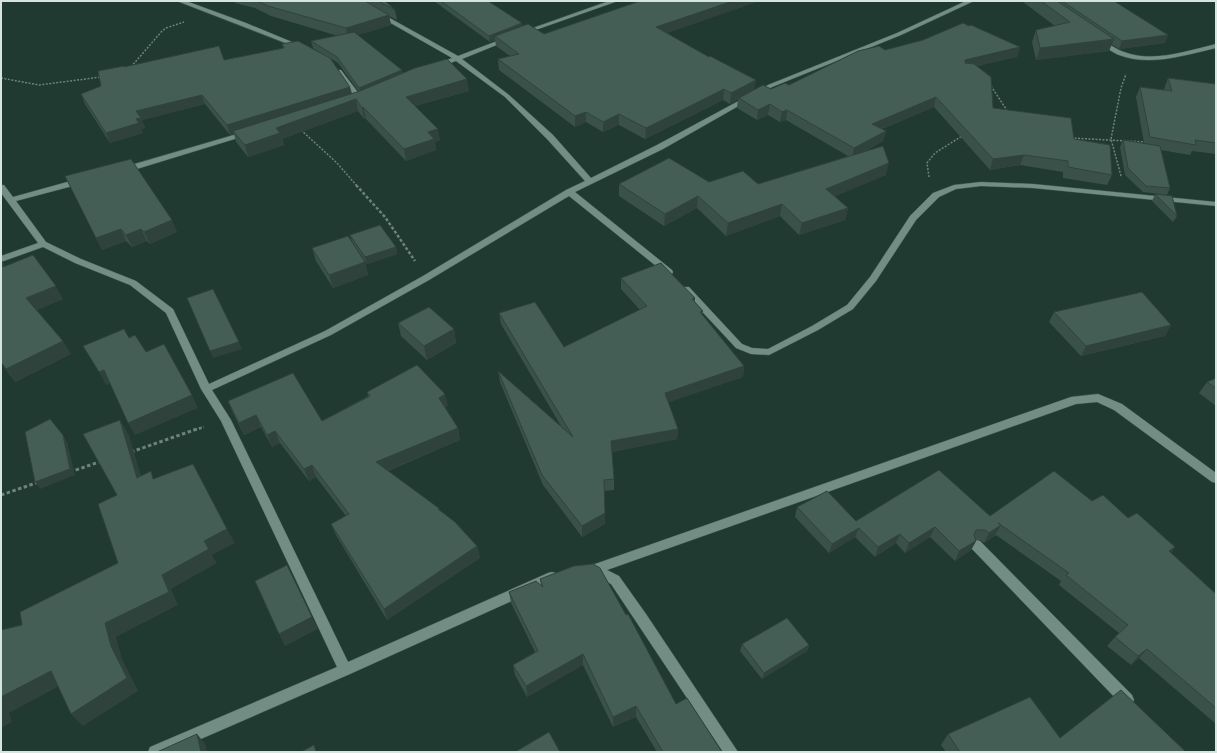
<svg xmlns="http://www.w3.org/2000/svg" width="1217" height="753" font-family="Arial,sans-serif">
<style>
.lines{fill:none;stroke-linecap:round;stroke-linejoin:round}
.minor-casing{stroke:#415751;stroke-width:1}
.path-far2{stroke:#6e827c;stroke-width:1.5;stroke-dasharray:2 1.5;stroke-linecap:butt}
.path-far1{stroke:#6e827c;stroke-width:2.5;stroke-dasharray:3 2;stroke-linecap:butt}
.path{stroke:#6e827c;stroke-width:3;stroke-dasharray:3.5 2.5;stroke-linecap:butt}
.minor{fill:#728d84;fill-rule:evenodd}
.wall{fill:#3a5149;fill-rule:evenodd}
.shaded-wall{fill:#30423c}
.building{fill:#445e55;stroke:#30423c}
</style>
<rect width="100%" height="100%" fill="#203931"/>
<g class="lines">
<defs>
<path id="minor" d="M177 1H186L246 23 304 47 301 49Z
M352 1H359L458 56 505 38H509V40L462 59 509 95 553 135 591 178 657 145 768 85 897 33 966 1H974L901 35 772 87 663 149 575 192 672 270 673 272 672 274H666L569 196 429 280 331 335 212 390 231 420 348 662 548 573 552 572 556 573 558 577 556 581 350 674 171 752H148L150 747 337 667 221 421 201 389 166 313 130 285 75 263 43 247 1 262V256L38 243 1 193V185H4L13 197 78 179H84V183L16 201 46 242 81 259 136 281 173 309 209 384 325 331 423 276 566 190 585 181 547 139 505 97 456 61 439 67H435V65L452 58Z
M609 1H618L524 34 519 33Z
M1096 38H1100C1108 43 1115 49 1124 52 1153 63 1187 51 1216 44V48C1185 55 1150 67 1119 55 1111 52 1103 45 1096 40Z
M337 70H341L363 99 362 101H356L336 71Z
M244 132H250L251 134 127 172H121L120 170 121 168Z
M981 182 1033 184 1216 202V206L1033 188 981 186 956 189 939 197 916 220 876 281 853 309 818 330 769 355 751 354 736 348 681 289 683 287H689L742 344 752 348 768 349 812 326 847 305 870 277 910 216 933 193 954 185Z
M1098 394 1122 404 1216 473V483L1212 482 1114 410 1097 402 1076 404 607 570 619 576 646 614 738 752H723L611 584 593 574 587 573 585 569 587 565 595 564 1071 397Z
M976 540 980 541 1132 695 1134 700 1132 705 1127 706 1122 705 972 549 970 545 972 541Z"/>
</defs>
<use href="#minor" class="minor-casing"/>
<path class="path-far2" d="M131 67 162 31 166 28 184 22
M1 78 39 85 101 77
M991 86 1008 112
M301 130 337 163 357 186
M1071 138 1146 142
M1121 176 1111 139 1121 88 1126 74
M929 177 927 163 935 153 962 136"/>
<path class="path-far1" d="M356 185 385 217 415 261
M194 430 204 427"/>
<path class="path" d="M131 452 197 429
M70 472 102 461
M1 495 39 482"/>
<use href="#minor" class="minor"/>
</g>
<path class="wall" d="M234 1H385L395 10 397 20 389 16 391 25 358 35 403 73 469 91 415 106 440 140 435 142 436 150 406 161 366 119H364L358 111 282 139 284 145 248 157 236 142 234 134 230 135 205 104 142 120 145 128 141 129 143 133 110 143 85 104 81 94 101 86 124 67 224 60 283 48 282 44 322 54 313 48 311 41 338 36 271 16 255 8 235 3ZM330 58 338 63 359 92 352 94Z
M434 1H488L522 26 544 34 640 1H756V2L667 33 754 89H771L789 85 885 50 1020 47 1017 57 976 66 993 108 1074 139 1112 175 1107 185 1063 178V172L1020 165 990 170 934 107 882 129 886 131 883 141 864 152 886 175 835 196 848 208 845 220 799 235 780 216 726 236 697 208 664 226 619 196V184L709 182 758 184 848 156 786 120 780 122 768 115 757 120 737 108 738 99 730 104 723 100 645 139 619 125 603 132 586 122 575 127 499 70 498 59 510 56 496 46 495 40 490 42Z
M1023 1H1114L1168 35 1165 43 1119 49 1111 44 1109 51 1036 60 1032 42 1036 30 1055 26 1023 2Z
M1168 78 1216 84V154L1192 151 1190 155 1161 150 1170 188 1167 195 1143 192 1125 175 1120 147 1123 140 1144 143 1136 97 1140 87 1164 90V89Z
M65 176 177 232 150 244 147 241 132 247 126 241 102 250Z
M1155 194 1177 216 1173 222 1152 201Z
M350 235 396 247 397 254 367 264 352 242Z
M312 248 365 262 368 275 333 288 316 261Z
M1 259 5 266 63 299 37 310 71 354 15 382 1 363Z
M621 278 695 302 703 311 702 314 744 366 743 377 668 402 678 429 677 439 612 452 614 479V490L604 491 605 524 582 537 543 485 500 382 498 371 561 426 501 324 499 313 564 347 640 310 621 289Z
M1054 312 1171 325 1165 336 1081 356 1049 322Z
M398 323 454 329 456 343 427 360 401 336Z
M1216 378V406L1199 393 1207 382Z
M367 392 448 406 445 407 458 428 460 440 388 471 441 512 477 546 480 558 387 620 336 535 331 524 346 516 316 477 309 481 280 443 272 447 261 427 244 435 233 413 228 401 322 421 368 396Z
M1092 501 1128 518 1175 547 1171 553 1216 594V724L1139 658 1131 665 1107 646 1115 637 1119 633 1059 585 1061 581 996 535 984 543 980 540H976V541L971 550 955 561 930 537 905 553 896 543 875 557 855 537 829 553 795 517 797 507 856 521 990 516Z
M540 579 626 615 676 704 722 752H657L636 717 613 727 583 665 527 697 515 675 513 665 535 652 511 603 509 592 541 585Z
M742 644 809 645 807 651 762 679 740 651Z
M948 734 1060 738 1186 752H946L941 745Z"/>
<path class="shaded-wall" d="M733 1H756V2L656 37V27Z
M389 15 391 25 348 38 346 28Z
M522 23V29L495 36V40L490 42 489 36Z
M1168 35 1165 43 1119 49 1122 41Z
M1114 39 1109 51 1036 60 1040 48Z
M1020 47 1017 57 962 70 965 60Z
M402 70 404 76 361 94 359 88Z
M467 79 469 91 408 108 406 97Z
M756 80 754 91 739 98 738 99 730 104 731 93Z
M350 87 353 97 233 131 234 134 230 135 227 125Z
M724 89 723 100 645 139 646 128Z
M202 95 205 104 142 120 145 128 141 129 143 133 110 143 106 133 136 119V111Z
M936 97 934 107 869 134 872 124Z
M356 99 358 111 282 139 284 145 248 157 245 145 276 128Z
M770 104 768 115 757 120 758 110Z
M363 107 366 119H364L362 108Z
M787 110 786 120 780 122 782 112Z
M586 112V122L575 127V116Z
M619 114V125L603 132V122Z
M438 129 440 140 435 142 436 150 406 161 404 149 428 132Z
M886 131 883 141 852 158 854 148Z
M1024 155 1020 165 990 170 993 159Z
M889 163 886 175 824 201 826 189Z
M698 196 697 208 664 226 665 214Z
M782 204 780 216 726 236 728 223Z
M848 208 845 220 799 235 802 223Z
M172 220 177 232 150 244 144 232Z
M121 229 126 241 102 250 96 238Z
M141 229 147 241 132 247 126 235Z
M396 247 397 254 367 264 365 257Z
M1 259 3 263 11 280 3 267 1 262Z
M365 262 368 275 333 288 329 275Z
M56 286 63 299 34 311 26 298Z
M695 298 694 308 692 299Z
M1171 325 1165 336 1081 356 1086 346Z
M454 329 456 343 427 360 424 346Z
M63 341 71 354 15 382 6 369Z
M239 342 242 349 213 358 210 351Z
M744 366 743 377 664 404 665 393Z
M104 370 111 383 106 385 99 372Z
M445 394 448 406 442 410 439 398Z
M192 395 198 408 135 435 128 423Z
M256 415 261 427 244 435 239 423Z
M120 420 129 435 146 493 137 478Z
M458 428 460 440 379 474 376 462Z
M678 429 677 439 611 452V441Z
M275 431 280 443 272 447 267 435Z
M63 435 67 442 75 475 40 489 35 482Z
M312 465 316 477 309 481 304 469Z
M605 513V524L582 537V526Z
M1001 525 995 535 984 543 989 533Z
M935 527 930 537 905 553 909 543Z
M859 528 855 537 829 553 832 544Z
M227 529 235 543 212 555 217 563 171 589 178 605 116 637 122 659 138 691 83 726 71 714 111 646 105 623 162 575 204 541Z
M900 534 896 543 875 557 878 547Z
M976 541 971 550 955 561 959 551Z
M477 546 480 558 387 620 384 609Z
M1175 547 1168 557 1169 551Z
M312 617 318 629 285 646 279 634Z
M809 645 807 651 762 679 764 673Z
M1147 649 1139 658 1131 665 1138 656Z
M583 654V665L527 697 526 686Z
M51 671 63 684 9 713 12 722 1 728V697Z
M636 706V717L613 727V717Z
M197 734 206 745 207 752H201Z"/>
<path class="building" d="M258 1H365L389 15 346 28 268 6Z
M378 1H385L395 10Z
M441 1H488L522 23 489 36Z
M640 1H733L656 27 709 57 710 56 756 80 731 93 724 89 646 128 619 114 603 122 586 112 575 116 498 59 519 54 495 36 528 24 544 34Z
M1041 1H1057L1114 39 1040 48 1036 30 1070 22Z
M1062 1H1114L1168 35 1122 41Z
M963 23 969 26 971 25 1020 47 965 60V63L974 64 991 77 993 108 1071 118 1074 139 1110 145 1112 175 1068 167V161L1024 155 993 159 936 97 872 124 886 131 854 148 787 110 782 112 770 104 758 110 739 98 763 85 771 89 785 83 789 85 858 51 879 46 885 50 923 40Z
M354 32 402 70 359 88 337 57 311 41Z
M298 41 330 58 350 87 227 125 202 95 136 111 141 118 136 119 139 123 106 133 81 94 101 86 98 71 124 66V67L219 46 224 60 284 48 282 44Z
M447 59 467 79 406 97 438 129 428 132 434 139 404 149 363 107 362 108 356 99 276 128 280 133 245 145 233 131 360 91 415 68Z
M1168 78 1216 84V143L1195 140 1196 145 1150 137 1140 87 1172 91Z
M1123 140 1160 146 1170 188 1146 186 1128 168Z
M883 146 889 163 826 189 848 208 802 223 782 204 728 223 698 196 665 214 619 184 669 158 709 182 743 171 758 184Z
M131 159 172 220 144 232 141 229 126 235 121 229 96 238 65 176Z
M1155 194 1172 196 1177 216Z
M380 225 396 247 365 257 350 235Z
M348 236 365 262 329 275 312 248Z
M33 255 56 286 26 298 63 341 6 369 1 362V262L3 267Z
M661 263 695 298 692 299 703 311 700 312 744 366 665 393 678 429 611 441 614 479 604 480 605 513 582 526 542 475 498 371 573 437 499 313 535 302 564 347 647 306 621 278Z
M213 289 239 342 210 351 187 298Z
M1142 292 1171 325 1086 346 1054 312Z
M429 307 454 329 424 346 398 323Z
M124 329 129 338 135 335 146 352 164 344 192 395 128 423 104 370 99 372 83 346Z
M417 365 445 394 439 398 458 428 376 462 440 509H438L455 522 477 546 384 609 331 524 349 514 312 465 304 469 275 431 267 435 256 415 239 423 228 401 293 373 322 421 370 396 367 392Z
M1216 378V388L1207 382Z
M50 419 63 435 70 469 35 482 25 432Z
M120 420 137 478 151 471 153 479 193 464 227 529 204 541 209 549 162 575 169 592 105 623 111 646 127 678 71 714 51 671 1 697V630L22 625 20 612 118 563 98 504 117 495 83 434Z
M939 470 990 516 1054 471 1092 501 1103 495 1128 518 1137 513 1175 547 1169 551 1216 594V708L1147 649 1138 656 1115 637 1128 625 1066 575 1069 573 998 523 1001 525 989 533 985 530H976L974 535 976 541 959 551 935 527 909 543 900 534 878 547 859 528 832 544 797 507 827 491 856 521Z
M593 564 600 568 626 615 628 614 676 704 687 698 722 752H663L636 706 613 717 583 654 526 686 513 665 538 651 509 592 536 581 543 587 540 579 574 566Z
M287 565 312 617 279 634 255 581Z
M787 618 809 645 764 673 742 644Z
M1121 690 1186 752H960L948 734 1030 697 1060 738Z
M549 732 560 752H515Z
M197 734 201 752H157Z
M314 745 316 752H301Z"/>
<rect width="1217" height="753" fill="none" stroke="#d7e5e0" stroke-width="4"/>
</svg>
